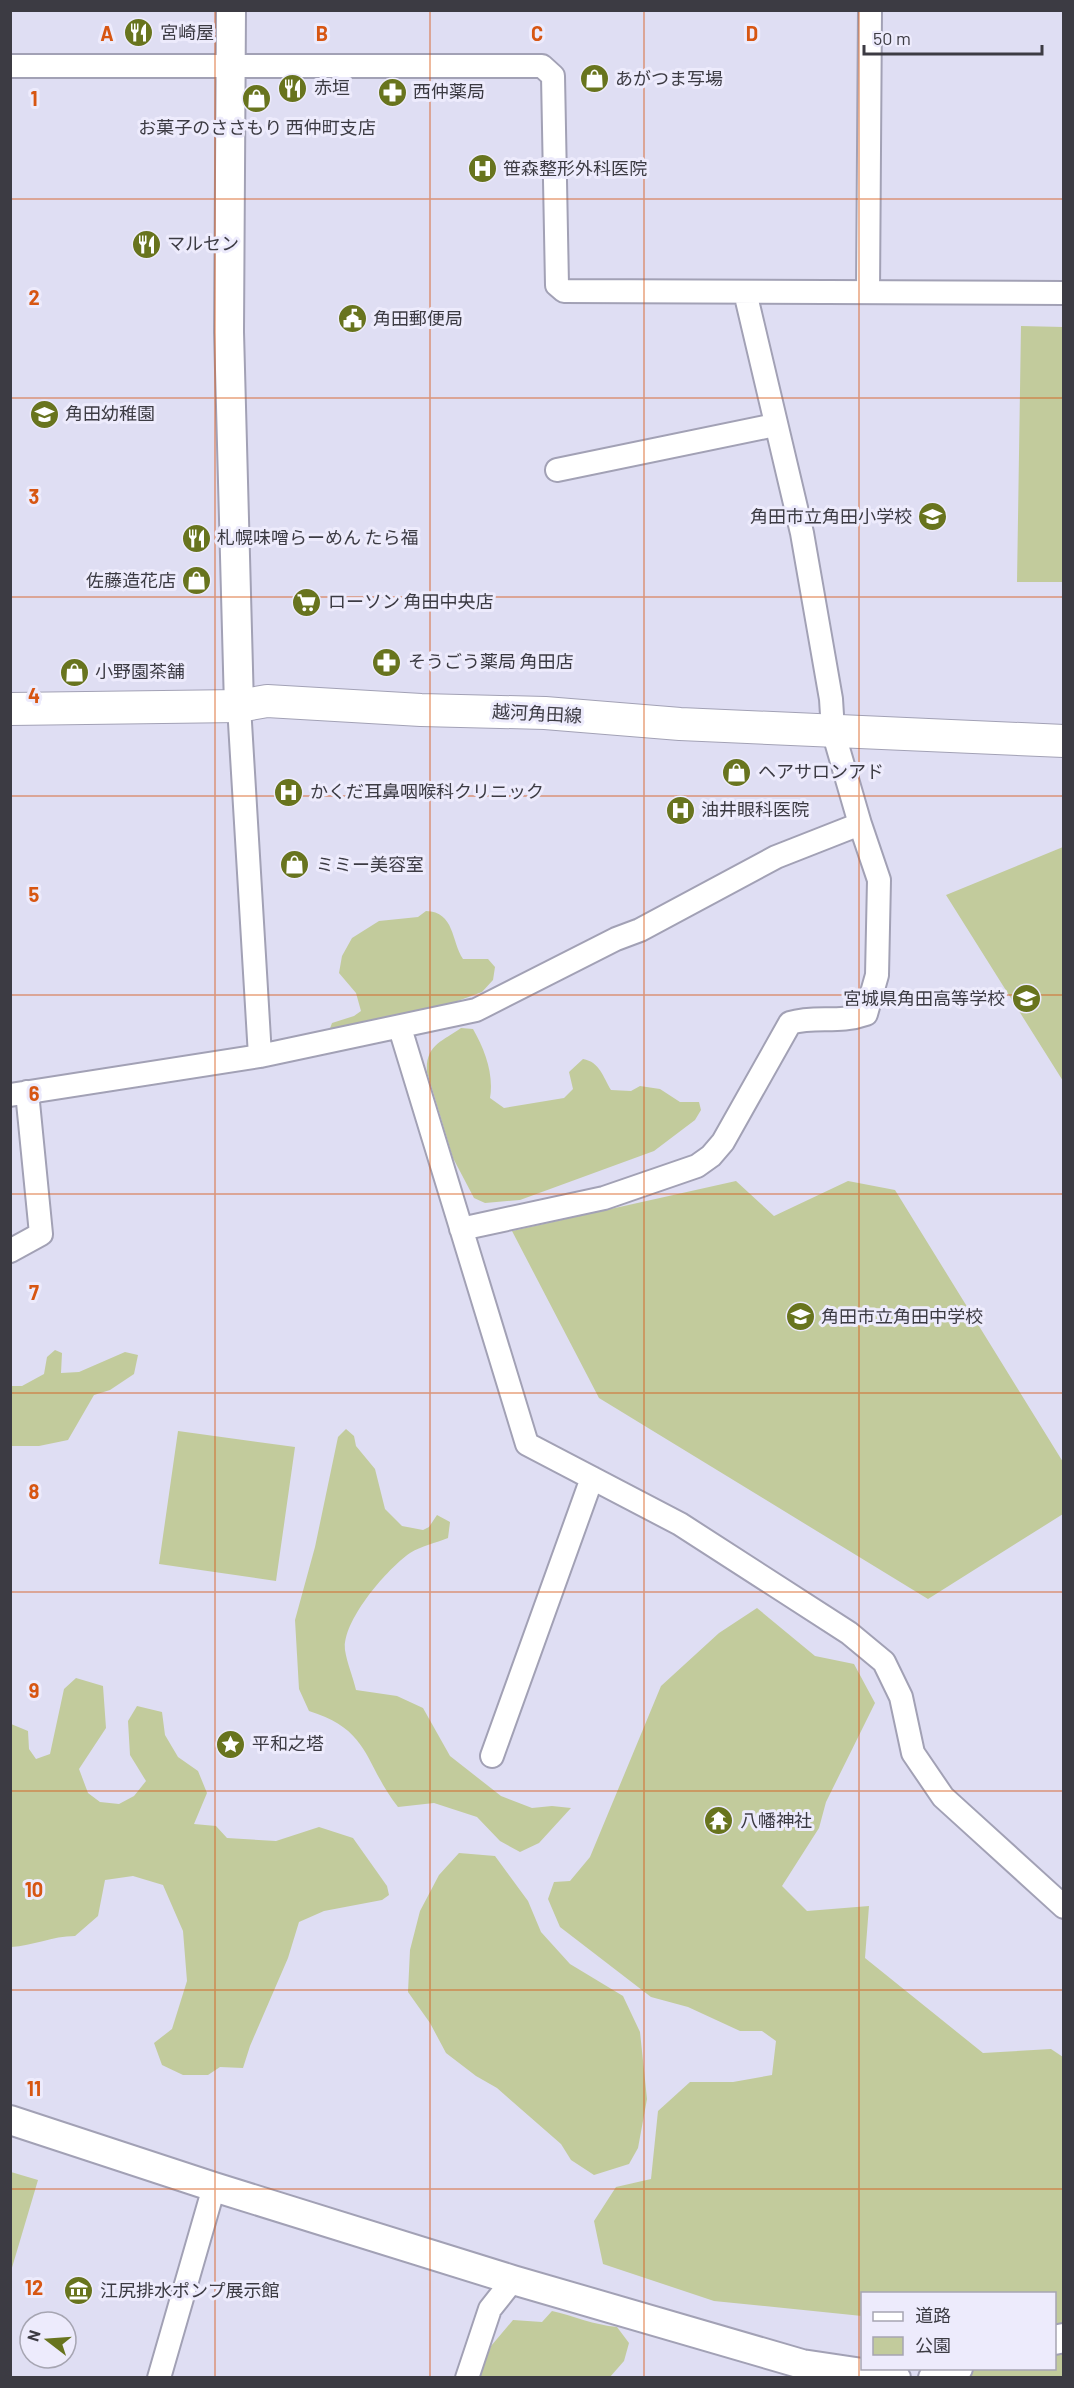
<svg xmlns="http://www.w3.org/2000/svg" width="1074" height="2388" font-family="Barlow,'Noto Sans JP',sans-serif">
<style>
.green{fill:#c2cb9c}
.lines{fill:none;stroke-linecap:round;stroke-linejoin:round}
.minor-casing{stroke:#a2a1b5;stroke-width:26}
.tertiary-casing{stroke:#a2a1b5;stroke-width:32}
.secondary-casing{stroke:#a2a1b5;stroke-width:34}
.minor{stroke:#fff;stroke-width:22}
.tertiary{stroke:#fff;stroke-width:28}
.secondary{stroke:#fff;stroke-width:32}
.grid{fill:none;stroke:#d75612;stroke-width:1.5;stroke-opacity:0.55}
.labels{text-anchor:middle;stroke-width:6;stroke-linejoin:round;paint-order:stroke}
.poi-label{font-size:18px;fill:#3c3b43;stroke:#edebfc;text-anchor:start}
.street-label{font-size:18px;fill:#3c3b43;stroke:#edebfc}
.grid-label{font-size:20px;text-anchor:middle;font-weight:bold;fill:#d75612;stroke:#edebfc;stroke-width:6;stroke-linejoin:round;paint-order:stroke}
</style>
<rect width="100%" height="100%" fill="#dfdef3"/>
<path class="green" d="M1021 326 1063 327V582H1017Z
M1063 847V1081L946 895Z
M426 911C455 912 451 941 463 959H488L495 967 493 980 482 992 390 1026 328 1034 332 1023 354 1016 361 1011 356 993 339 973 342 956 352 938 379 921 418 917Z
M461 1028 473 1029C485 1050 494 1074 490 1098L504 1108 564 1098 573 1089 569 1072 583 1059C600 1062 603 1077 611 1090L631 1091 640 1086 660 1089 680 1102H699L701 1110 695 1120 654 1151 520 1200 485 1203 474 1198 453 1158 427 1072C425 1045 443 1041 461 1028Z
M736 1181 774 1216 848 1181 895 1190 1063 1462V1514L928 1599 599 1398 512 1231Z
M55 1350 62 1353 61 1373 79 1372 125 1352 138 1355 134 1374 110 1390 94 1395 68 1440 39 1446H11V1386H22L44 1374 47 1357Z
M346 1429 354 1436 356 1446 375 1469 385 1509 402 1526 423 1530 429 1527 437 1515 450 1522 448 1538C436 1543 421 1546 410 1553 387 1569 342 1621 345 1650 347 1663 353 1677 356 1690L397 1696 423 1708 450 1756 501 1796 532 1808 552 1806 571 1808 539 1843 520 1852 500 1841 477 1817 434 1803 398 1807C364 1764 371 1730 309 1711L299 1689 295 1620 315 1547 338 1437Z
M178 1431 295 1447 276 1581 159 1564Z
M757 1608 815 1656 854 1664 875 1703 826 1802 819 1828 782 1886 807 1911 869 1906 865 1958 983 2053 1051 2049 1063 2057V2377H937L929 2369 1054 2368V2294H862V2316L714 2301 603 2264 594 2221 616 2187 651 2179 658 2111 690 2082H733L772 2075 776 2041 762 2031H740L688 2007 651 1997 560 1927 548 1899 554 1882 570 1881 590 1857 661 1686 719 1633Z
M76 1678 103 1686 106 1728 79 1769 88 1793 100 1802 119 1804 134 1796 146 1781 130 1755 128 1721 137 1706 162 1712 165 1735 178 1757 198 1771 207 1793 194 1824 216 1826 227 1838 276 1841 319 1827 353 1838 387 1886 389 1895 382 1900 324 1911 299 1922 288 1958 250 2046 243 2068 220 2067 208 2075H183L162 2065 154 2043 172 2029 187 1981 183 1931 163 1885 133 1876 105 1880 98 1916 75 1936C52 1936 33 1946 11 1947V1724L28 1731 29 1749 36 1759 50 1754 64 1689Z
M459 1853 495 1856 528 1901 541 1932 570 1964 623 1996 640 2032 647 2099 638 2148 629 2164 594 2175 571 2160 561 2144 497 2088 476 2076 446 2053 430 2023 408 1992 410 1950 420 1911 439 1875Z
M11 2172 38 2180 11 2271 10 2172Z
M552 2311C574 2316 594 2325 617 2327L629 2343 624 2361 610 2377 479 2378 491 2346 513 2320 542 2322Z"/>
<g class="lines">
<defs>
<path id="minor" d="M10 66H542L553 76 557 285 564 291 1064 293
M868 292 870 10
M557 470 775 425
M239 706 260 1056
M400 1028 527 1444 680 1524 849 1633 884 1662 901 1697 913 1753 943 1797 1064 1907
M10 1095 260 1056 476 1010 616 939 640 930 776 857 860 824 833 731 831 699 802 533 745 292
M461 1229 604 1198 697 1166 711 1156 723 1142 790 1023C816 1015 838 1024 866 1014L877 975 879 880 860 824
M10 1251 41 1234 27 1092
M492 1756 592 1478
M159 2378 214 2187
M467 2378 490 2309 513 2280"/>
<path id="tertiary" d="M231 10 229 332 239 706
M10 2120 214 2187 513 2280 802 2364 896 2378
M1054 2340 1064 2338
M933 2378 958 2368"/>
<path id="secondary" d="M10 709 239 706 267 701 421 710 545 713 680 724 1064 741"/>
</defs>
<use href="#minor" class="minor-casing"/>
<use href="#tertiary" class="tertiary-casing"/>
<use href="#secondary" class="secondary-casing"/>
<use href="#minor" class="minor"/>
<use href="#tertiary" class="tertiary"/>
<use href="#secondary" class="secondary"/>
</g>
<path class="grid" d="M215 10V2378M430 10V2378M644 10V2378M859 10V2378M10 199H1064M10 398H1064M10 597H1064M10 796H1064M10 995H1064M10 1194H1064M10 1393H1064M10 1592H1064M10 1791H1064M10 1990H1064M10 2189H1064"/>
<defs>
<symbol id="restaurant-disc" viewBox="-11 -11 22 22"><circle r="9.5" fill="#68741e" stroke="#edebfc"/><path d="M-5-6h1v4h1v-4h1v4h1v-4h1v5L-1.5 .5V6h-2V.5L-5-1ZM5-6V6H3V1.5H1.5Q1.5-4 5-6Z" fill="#fff"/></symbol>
<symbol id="shop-disc" viewBox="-11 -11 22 22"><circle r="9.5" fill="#68741e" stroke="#edebfc"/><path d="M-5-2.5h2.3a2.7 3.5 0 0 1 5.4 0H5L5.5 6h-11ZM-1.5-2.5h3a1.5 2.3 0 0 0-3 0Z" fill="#fff"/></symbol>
<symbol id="pharmacy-disc" viewBox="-11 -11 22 22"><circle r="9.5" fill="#68741e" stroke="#edebfc"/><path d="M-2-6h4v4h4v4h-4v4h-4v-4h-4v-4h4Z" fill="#fff"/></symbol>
<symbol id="hospital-disc" viewBox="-11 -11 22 22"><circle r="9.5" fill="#68741e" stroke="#edebfc"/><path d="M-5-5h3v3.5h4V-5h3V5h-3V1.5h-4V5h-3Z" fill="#fff"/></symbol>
<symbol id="civic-disc" viewBox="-11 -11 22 22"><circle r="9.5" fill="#68741e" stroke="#edebfc"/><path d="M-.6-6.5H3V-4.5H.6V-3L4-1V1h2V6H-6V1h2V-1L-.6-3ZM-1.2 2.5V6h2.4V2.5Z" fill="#fff"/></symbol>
<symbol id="school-disc" viewBox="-11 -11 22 22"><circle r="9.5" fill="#68741e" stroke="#edebfc"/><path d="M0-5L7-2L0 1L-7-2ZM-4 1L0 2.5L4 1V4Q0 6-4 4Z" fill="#fff"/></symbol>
<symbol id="supermarket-disc" viewBox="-11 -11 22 22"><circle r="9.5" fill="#68741e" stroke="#edebfc"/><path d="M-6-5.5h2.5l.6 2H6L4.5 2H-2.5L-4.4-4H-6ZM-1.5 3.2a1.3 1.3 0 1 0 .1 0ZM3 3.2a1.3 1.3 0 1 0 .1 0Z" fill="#fff"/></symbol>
<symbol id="sight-disc" viewBox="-11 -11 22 22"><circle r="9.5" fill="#68741e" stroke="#edebfc"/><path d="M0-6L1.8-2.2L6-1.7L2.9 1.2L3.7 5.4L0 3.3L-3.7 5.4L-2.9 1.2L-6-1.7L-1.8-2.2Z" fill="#fff"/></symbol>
<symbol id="temple-disc" viewBox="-11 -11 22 22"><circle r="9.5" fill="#68741e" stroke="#edebfc"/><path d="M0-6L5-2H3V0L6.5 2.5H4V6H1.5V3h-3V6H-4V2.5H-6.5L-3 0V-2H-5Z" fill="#fff"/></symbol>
<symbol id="museum-disc" viewBox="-11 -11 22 22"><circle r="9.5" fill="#68741e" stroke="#edebfc"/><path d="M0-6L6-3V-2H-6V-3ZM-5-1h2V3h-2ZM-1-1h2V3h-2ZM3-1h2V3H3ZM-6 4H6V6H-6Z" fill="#fff"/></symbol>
</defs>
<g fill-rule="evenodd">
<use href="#restaurant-disc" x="122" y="16" width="33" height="33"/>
<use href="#shop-disc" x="578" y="62" width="33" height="33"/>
<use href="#restaurant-disc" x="276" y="72" width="33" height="33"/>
<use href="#pharmacy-disc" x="376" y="76" width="33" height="33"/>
<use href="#shop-disc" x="240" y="82" width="33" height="33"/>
<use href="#hospital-disc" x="466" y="152" width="33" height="33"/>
<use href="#restaurant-disc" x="130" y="228" width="33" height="33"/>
<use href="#civic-disc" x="336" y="302" width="33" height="33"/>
<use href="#school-disc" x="28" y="398" width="33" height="33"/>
<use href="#school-disc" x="916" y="500" width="33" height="33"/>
<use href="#restaurant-disc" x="180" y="522" width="33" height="33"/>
<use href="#shop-disc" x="180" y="564" width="33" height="33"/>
<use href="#supermarket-disc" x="290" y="586" width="33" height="33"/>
<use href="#pharmacy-disc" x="370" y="646" width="33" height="33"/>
<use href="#shop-disc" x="58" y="656" width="33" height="33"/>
<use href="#shop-disc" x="720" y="756" width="33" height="33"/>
<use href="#hospital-disc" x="272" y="776" width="33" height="33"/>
<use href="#hospital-disc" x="664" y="794" width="33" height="33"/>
<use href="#shop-disc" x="278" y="848" width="33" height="33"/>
<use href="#school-disc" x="1010" y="982" width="33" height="33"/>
<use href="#school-disc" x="784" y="1300" width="33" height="33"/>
<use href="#sight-disc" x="214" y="1728" width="33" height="33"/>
<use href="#temple-disc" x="702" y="1804" width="33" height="33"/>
<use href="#museum-disc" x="62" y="2274" width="33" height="33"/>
</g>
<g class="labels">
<g class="poi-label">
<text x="160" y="39">宮崎屋</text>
<text x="615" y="85">あがつま写場</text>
<text x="314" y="94">赤垣</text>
<text x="413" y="98">西仲薬局</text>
<text x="257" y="134" text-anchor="middle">お菓子のささもり 西仲町支店</text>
<text x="503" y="175">笹森整形外科医院</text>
<text x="167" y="250">マルセン</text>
<text x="373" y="325">角田郵便局</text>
<text x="65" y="420">角田幼稚園</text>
<text x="912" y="523" text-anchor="end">角田市立角田小学校</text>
<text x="217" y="544">札幌味噌らーめん たら福</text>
<text x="176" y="587" text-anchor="end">佐藤造花店</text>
<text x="328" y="608">ローソン 角田中央店</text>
<text x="408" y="668">そうごう薬局 角田店</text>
<text x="95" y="678">小野園茶舗</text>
<text x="758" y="778">ヘアサロンアド</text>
<text x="310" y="798">かくだ耳鼻咽喉科クリニック</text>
<text x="701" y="816">油井眼科医院</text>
<text x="316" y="871">ミミー美容室</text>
<text x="1005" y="1005" text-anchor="end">宮城県角田高等学校</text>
<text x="821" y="1323">角田市立角田中学校</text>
<text x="252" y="1750">平和之塔</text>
<text x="740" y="1827">八幡神社</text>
<text x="100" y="2297">江尻排水ポンプ展示館</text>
</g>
<g class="street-label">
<text transform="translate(537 714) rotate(3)" y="6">越河角田線</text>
</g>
</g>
<g class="grid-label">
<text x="107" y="41">A</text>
<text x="322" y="41">B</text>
<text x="537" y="41">C</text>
<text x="752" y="41">D</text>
<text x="34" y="106">1</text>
<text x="34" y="305">2</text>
<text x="34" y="504">3</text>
<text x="34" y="703">4</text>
<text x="34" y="902">5</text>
<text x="34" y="1101">6</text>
<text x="34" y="1300">7</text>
<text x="34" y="1499">8</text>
<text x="34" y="1698">9</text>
<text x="34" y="1897">10</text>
<text x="34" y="2096">11</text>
<text x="34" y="2295">12</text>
</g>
<rect width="1074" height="2388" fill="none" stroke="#3c3b43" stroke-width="24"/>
<rect x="861" y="2292" width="195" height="78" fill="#edebfc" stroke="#a6a5b2" stroke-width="1.5"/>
<rect x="873" y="2312" width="30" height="9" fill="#ffffff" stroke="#a6a5b2" stroke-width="1.5"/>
<text x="915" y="2322" font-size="18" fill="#3c3b43">道路</text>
<rect x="873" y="2337" width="30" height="18" fill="#c2cb9c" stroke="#a6a5b2" stroke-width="1.5"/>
<text x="915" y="2352" font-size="18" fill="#3c3b43">公園</text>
<g transform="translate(48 2340) rotate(287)"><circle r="28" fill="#edebfc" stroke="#a6a5b2" stroke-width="1.5"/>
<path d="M0-4.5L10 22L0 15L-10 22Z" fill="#68741e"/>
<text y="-9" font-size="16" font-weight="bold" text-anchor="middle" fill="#3c3b43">N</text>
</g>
<path d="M864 45v9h178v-9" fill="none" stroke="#3c3b43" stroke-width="3"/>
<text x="873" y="45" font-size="18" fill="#3c3b43" stroke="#edebfc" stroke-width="4.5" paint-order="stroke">50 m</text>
</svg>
